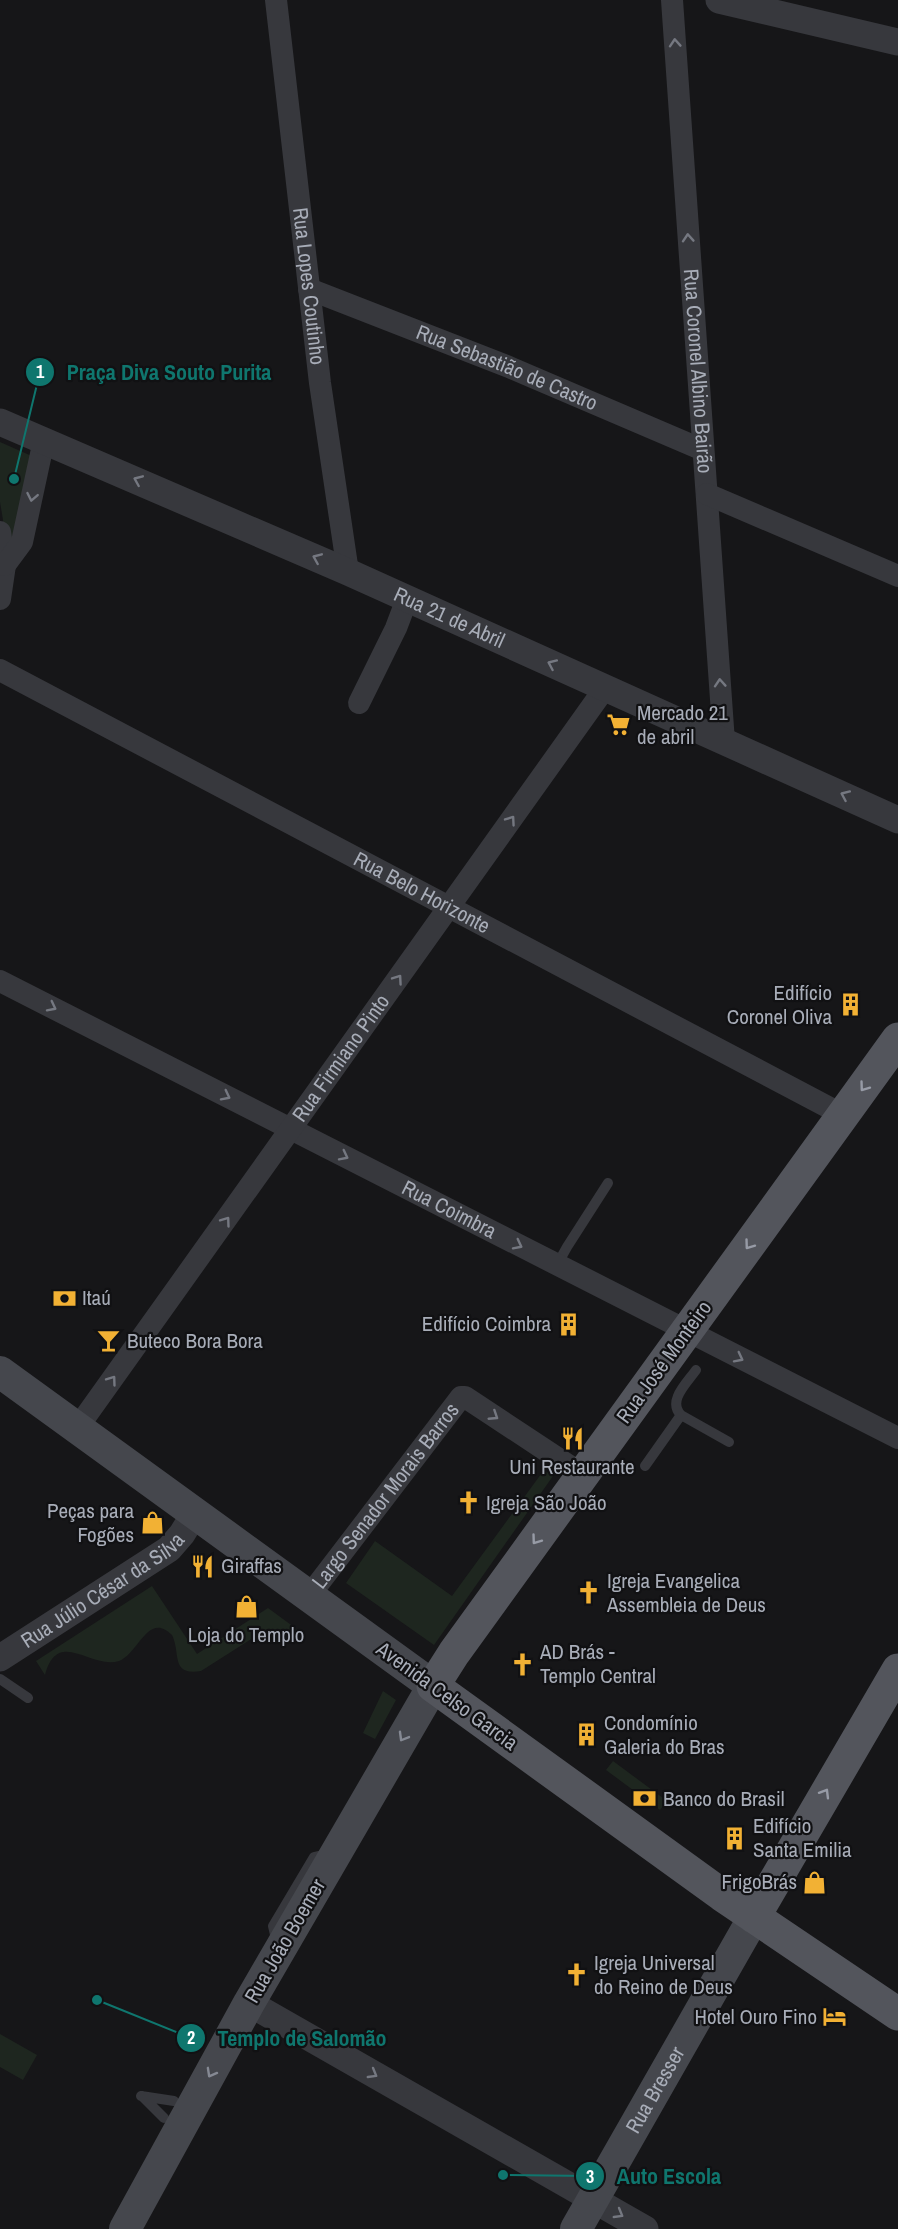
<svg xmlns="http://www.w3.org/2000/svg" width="898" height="2229" font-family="'Archivo Narrow',sans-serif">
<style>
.green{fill:#1e261f}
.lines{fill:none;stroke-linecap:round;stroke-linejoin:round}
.service{stroke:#37383d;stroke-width:10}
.minor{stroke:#37383d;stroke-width:22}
.tertiary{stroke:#37383d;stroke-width:27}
.secondary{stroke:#45474d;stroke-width:32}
.primary{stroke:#53555c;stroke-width:33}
.oneway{stroke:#757881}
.oneway2{stroke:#979ba6}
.oneway3{stroke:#858993}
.labels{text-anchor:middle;stroke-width:4.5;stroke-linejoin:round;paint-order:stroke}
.street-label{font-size:21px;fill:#a8adb8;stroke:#111113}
.poi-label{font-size:21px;fill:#a8adb8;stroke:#111113;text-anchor:start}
.leader{fill:none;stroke:#0f766e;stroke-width:2}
.callout-dot{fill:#0f766e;stroke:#111113;stroke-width:2}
.mark-label{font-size:18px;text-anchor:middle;font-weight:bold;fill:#fff}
.callout-label{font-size:22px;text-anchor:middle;font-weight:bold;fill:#0f766e;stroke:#111113;stroke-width:4.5;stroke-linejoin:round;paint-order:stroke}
</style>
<rect width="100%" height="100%" fill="#161618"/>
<path class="green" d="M0 442 34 457 14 538H6L0 502Z
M544 1470 553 1476 434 1645 346 1583 375 1541 452 1596Z
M152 1586 197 1654 268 1608 298 1630 286 1643 267 1629 201 1671C170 1676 181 1653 172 1635 148 1611 139 1653 119 1661 91 1670 58 1627 45 1675L36 1661Z
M383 1691 396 1700 375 1739 363 1733Z
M613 1761 667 1801 660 1810 606 1770Z
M0 2034 37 2055 23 2080 0 2067Z"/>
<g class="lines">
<path class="service" d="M557 1265 567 1247 608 1183
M681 1415C667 1401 687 1383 696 1370
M645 1466 681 1415 729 1442
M0 1679 28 1698
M277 1943 273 1926 314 1857 327 1854
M141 2096 174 2101
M142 2096 164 2118"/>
<g class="minor">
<path id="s1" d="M276 0 320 383 348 572"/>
<path id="s2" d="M672 0 724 742"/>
<path id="s3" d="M309 289 509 367 703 450"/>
<path d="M707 494 898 576"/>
<path d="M0 532 5 565 0 599"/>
<path d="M5 565 22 542 44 440"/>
<path id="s4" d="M0 670 843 1115"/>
<path d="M359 703 396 628 407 599"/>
<path id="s5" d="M0 981 898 1438"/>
<path id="s6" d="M78 1427 605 688"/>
<path id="s7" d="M309 1596 461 1397H465L583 1475"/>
</g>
<g class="tertiary">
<path d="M719 0 898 42"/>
<path id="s8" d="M0 422 348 572 898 820"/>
<path id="s9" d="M0 1658 169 1549 182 1534 195 1513"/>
<path d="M249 2003 645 2229"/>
</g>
<g class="secondary">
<path d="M0 1372 433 1686 249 2003 125 2229"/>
<path id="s10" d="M576 2229 754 1917"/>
</g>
<path class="primary" d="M898 1039 454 1653 433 1686 722 1895 898 2014
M754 1917 898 1670"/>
</g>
<defs><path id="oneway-chevron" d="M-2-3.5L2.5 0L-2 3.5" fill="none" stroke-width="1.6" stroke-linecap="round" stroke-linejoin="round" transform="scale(1.5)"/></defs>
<g class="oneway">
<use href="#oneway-chevron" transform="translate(675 43) rotate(-94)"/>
<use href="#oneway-chevron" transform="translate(688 238) rotate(-94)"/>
<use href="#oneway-chevron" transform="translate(138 480) rotate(-157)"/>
<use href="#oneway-chevron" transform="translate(32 497) rotate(101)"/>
<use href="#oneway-chevron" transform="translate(317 558) rotate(-157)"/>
<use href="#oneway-chevron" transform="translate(552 664) rotate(-156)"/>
<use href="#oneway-chevron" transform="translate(720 683) rotate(-94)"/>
<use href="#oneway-chevron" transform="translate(845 795) rotate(-156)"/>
<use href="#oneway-chevron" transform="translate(511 820) rotate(-55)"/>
<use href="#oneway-chevron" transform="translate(398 979) rotate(-55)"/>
<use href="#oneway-chevron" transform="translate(52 1007) rotate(27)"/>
<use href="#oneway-chevron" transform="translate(226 1096) rotate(27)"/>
<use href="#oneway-chevron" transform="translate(344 1156) rotate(27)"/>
<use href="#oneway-chevron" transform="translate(226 1221) rotate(-54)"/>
<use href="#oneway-chevron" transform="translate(518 1245) rotate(27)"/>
<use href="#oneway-chevron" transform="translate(739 1358) rotate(27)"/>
<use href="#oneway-chevron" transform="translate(112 1380) rotate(-54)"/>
<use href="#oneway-chevron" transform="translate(494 1416) rotate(33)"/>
<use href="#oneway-chevron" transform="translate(373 2074) rotate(30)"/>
<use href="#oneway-chevron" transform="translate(619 2214) rotate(30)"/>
</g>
<g class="oneway2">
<use href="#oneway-chevron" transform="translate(864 1087) rotate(126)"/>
<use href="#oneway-chevron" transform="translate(749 1245) rotate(126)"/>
<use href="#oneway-chevron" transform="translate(536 1540) rotate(126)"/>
<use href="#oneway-chevron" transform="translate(825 1793) rotate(-59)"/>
</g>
<g class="oneway3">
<use href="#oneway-chevron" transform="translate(403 1737) rotate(120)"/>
<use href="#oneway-chevron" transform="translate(211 2073) rotate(119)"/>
</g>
<defs>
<symbol id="supermarket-bare" viewBox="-9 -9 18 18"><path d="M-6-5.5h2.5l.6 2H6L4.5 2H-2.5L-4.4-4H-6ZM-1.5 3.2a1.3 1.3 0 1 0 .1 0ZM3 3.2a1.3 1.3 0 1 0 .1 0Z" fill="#f2b134" stroke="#111113" stroke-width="2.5" paint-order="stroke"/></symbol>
<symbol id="building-bare" viewBox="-9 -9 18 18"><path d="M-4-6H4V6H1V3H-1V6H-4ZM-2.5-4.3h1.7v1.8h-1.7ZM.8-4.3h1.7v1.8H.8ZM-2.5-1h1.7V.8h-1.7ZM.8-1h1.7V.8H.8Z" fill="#f2b134" stroke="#111113" stroke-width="2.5" paint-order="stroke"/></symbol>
<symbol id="bank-bare" viewBox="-9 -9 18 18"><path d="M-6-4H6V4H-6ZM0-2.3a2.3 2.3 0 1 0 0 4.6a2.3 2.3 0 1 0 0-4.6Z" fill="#f2b134" stroke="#111113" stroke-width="2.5" paint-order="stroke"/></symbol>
<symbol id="bar-bare" viewBox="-9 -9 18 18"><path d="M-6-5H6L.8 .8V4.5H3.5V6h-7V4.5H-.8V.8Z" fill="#f2b134" stroke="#111113" stroke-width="2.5" paint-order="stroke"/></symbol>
<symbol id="restaurant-bare" viewBox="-9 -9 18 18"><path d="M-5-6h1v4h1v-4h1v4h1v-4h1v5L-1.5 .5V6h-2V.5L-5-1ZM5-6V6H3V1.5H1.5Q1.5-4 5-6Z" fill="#f2b134" stroke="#111113" stroke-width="2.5" paint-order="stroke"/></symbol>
<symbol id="church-bare" viewBox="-9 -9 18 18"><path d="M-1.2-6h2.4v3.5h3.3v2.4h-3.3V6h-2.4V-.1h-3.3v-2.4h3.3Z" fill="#f2b134" stroke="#111113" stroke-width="2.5" paint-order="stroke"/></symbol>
<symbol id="shop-bare" viewBox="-9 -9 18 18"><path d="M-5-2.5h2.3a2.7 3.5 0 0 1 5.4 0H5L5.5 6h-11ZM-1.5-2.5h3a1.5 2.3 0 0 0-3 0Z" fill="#f2b134" stroke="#111113" stroke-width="2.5" paint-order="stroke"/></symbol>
<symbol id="hotel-bare" viewBox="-9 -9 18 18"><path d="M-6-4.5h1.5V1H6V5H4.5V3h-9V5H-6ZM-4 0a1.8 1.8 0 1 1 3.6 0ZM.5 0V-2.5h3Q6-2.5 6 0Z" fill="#f2b134" stroke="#111113" stroke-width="2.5" paint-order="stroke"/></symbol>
</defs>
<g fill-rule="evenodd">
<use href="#supermarket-bare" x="602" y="708" width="33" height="33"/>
<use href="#building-bare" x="834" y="988" width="33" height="33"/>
<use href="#bank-bare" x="48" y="1282" width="33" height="33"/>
<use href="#building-bare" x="552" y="1308" width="33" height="33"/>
<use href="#bar-bare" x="92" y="1324" width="33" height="33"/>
<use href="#restaurant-bare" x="556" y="1422" width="33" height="33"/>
<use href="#church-bare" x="452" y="1486" width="33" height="33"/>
<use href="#shop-bare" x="136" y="1506" width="33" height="33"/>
<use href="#restaurant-bare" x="186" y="1550" width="33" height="33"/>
<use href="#church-bare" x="572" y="1576" width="33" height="33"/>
<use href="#shop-bare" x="230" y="1590" width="33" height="33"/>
<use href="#church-bare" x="506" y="1648" width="33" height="33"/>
<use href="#building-bare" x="570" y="1718" width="33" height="33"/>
<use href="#bank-bare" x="628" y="1782" width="33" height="33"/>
<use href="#building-bare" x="718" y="1822" width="33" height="33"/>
<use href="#shop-bare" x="798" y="1866" width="33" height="33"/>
<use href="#church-bare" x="560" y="1958" width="33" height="33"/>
<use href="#hotel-bare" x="818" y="2000" width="33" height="33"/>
</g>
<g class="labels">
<g class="street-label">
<text dy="7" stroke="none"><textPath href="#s1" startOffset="288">Rua Lopes Coutinho</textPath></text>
<text dy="7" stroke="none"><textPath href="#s3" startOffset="213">Rua Sebastião de Castro</textPath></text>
<text dy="7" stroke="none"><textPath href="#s2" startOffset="372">Rua Coronel Albino Bairão</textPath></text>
<text dy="7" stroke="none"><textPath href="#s8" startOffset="490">Rua 21 de Abril</textPath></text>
<text dy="7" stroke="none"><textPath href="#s4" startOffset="477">Rua Belo Horizonte</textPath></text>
<text dy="7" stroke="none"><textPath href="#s6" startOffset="453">Rua Firmiano Pinto</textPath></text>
<text dy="7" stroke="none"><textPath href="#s5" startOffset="504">Rua Coimbra</textPath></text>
<text transform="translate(664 1362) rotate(-54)" y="7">Rua José Monteiro</text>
<text dy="7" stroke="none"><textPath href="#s7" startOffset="126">Largo Senador Morais Barros</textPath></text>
<text dy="7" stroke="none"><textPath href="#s9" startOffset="123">Rua Júlio César da Silva</textPath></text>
<text transform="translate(447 1696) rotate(36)" y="7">Avenida Celso Garcia</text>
<text transform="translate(285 1941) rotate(-60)" y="7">Rua João Boemer</text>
<text dy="7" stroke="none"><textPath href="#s10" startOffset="160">Rua Bresser</textPath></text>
</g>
<g class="poi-label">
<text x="637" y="720">Mercado 21<tspan x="637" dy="24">de abril</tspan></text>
<text x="832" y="1000" text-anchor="end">Edifício<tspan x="832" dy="24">Coronel Oliva</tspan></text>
<text x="82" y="1305">Itaú</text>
<text x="551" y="1331" text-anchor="end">Edifício Coimbra</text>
<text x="127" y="1348">Buteco Bora Bora</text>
<text x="572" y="1474" text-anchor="middle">Uni Restaurante</text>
<text x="486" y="1510">Igreja São João</text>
<text x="134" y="1518" text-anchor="end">Peças para<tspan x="134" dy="24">Fogões</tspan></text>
<text x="221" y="1573">Giraffas</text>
<text x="607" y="1588">Igreja Evangelica<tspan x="607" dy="24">Assembleia de Deus</tspan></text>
<text x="246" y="1642" text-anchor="middle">Loja do Templo</text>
<text x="540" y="1659">AD Brás -<tspan x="540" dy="24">Templo Central</tspan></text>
<text x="604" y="1730">Condomínio<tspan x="604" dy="24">Galeria do Bras</tspan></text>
<text x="663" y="1806">Banco do Brasil</text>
<text x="753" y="1833">Edifício<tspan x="753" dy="24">Santa Emilia</tspan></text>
<text x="797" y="1889" text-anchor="end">FrigoBrás</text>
<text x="594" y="1970">Igreja Universal<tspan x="594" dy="24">do Reino de Deus</tspan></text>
<text x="817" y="2024" text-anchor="end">Hotel Ouro Fino</text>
</g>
</g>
<path class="leader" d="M14 479L40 372M97 2000L191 2038M503 2175L590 2176"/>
<g class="callout-dot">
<circle cx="14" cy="479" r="6"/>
<circle cx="97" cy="2000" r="6"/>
<circle cx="503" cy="2175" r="6"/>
<circle cx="40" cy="372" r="15"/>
<circle cx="191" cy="2038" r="15"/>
<circle cx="590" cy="2176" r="15"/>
</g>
<g class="mark-label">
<text x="40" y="378">1</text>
<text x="191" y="2044">2</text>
<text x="590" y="2183">3</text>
</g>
<g class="callout-label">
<text x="169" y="380">Praça Diva Souto Purita</text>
<text x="302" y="2046">Templo de Salomão</text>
<text x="669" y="2184">Auto Escola</text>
</g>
</svg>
